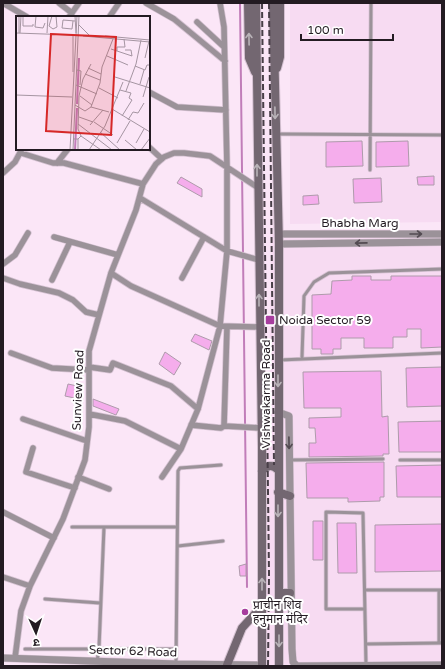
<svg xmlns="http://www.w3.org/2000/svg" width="445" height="669" font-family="'Varela Round','Noto Sans Devanagari',sans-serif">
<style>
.built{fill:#f7dbf2}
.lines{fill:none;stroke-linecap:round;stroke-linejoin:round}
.stream{stroke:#c17db9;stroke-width:2}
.building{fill:#f5adec;stroke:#ae9bab}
.service-casing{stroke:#d4c1d1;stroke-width:4.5}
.minor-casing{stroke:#d4c1d1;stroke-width:7}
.tertiary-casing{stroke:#d4c1d1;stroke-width:8}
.secondary-casing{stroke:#d4c1d1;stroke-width:10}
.service{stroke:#9b9299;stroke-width:3}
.minor{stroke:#9b9299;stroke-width:5.5}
.tertiary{stroke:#9b9299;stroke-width:7}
.secondary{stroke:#736771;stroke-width:8}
.rail{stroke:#483e47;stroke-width:2;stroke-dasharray:6 3;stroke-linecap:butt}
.oneway{stroke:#b9b3b8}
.oneway2{stroke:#534b52}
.poi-dot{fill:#a73d9e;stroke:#fff;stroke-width:1.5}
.labels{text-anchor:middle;stroke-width:4;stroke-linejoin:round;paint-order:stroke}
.street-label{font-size:12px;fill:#231b22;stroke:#fff}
.poi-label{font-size:12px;fill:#231b22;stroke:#fff;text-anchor:start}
.inset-river{fill:none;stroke:#c17db9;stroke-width:2}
.inset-road{fill:none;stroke:#a595a2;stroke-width:1}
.view{fill:#d62828;fill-opacity:0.15;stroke:#d62828;stroke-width:2}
.inset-edge{fill:none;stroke:#231b22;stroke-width:2}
</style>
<rect width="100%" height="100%" fill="#fbe6f7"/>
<path class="built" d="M290 3H442V222L290 224Z
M442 232V664L262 665 272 234Z"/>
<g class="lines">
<path class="stream" d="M240 3 247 587"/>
</g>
<path class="building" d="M362 141 363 166 326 167V142Z
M408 141 409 166 376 167V142Z
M434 176V185H418L417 177Z
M181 177 202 189V197L177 183Z
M381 178 382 202 354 203 353 179Z
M318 195 319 204 303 205V196Z
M352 276H371V280H391V276H442V347L421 348V329H407V337H393V348H364V338H341V349H333V354H321V349H312V295L331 294 332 281 352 280Z
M195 334 212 341 209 350 191 341Z
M165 352 181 363 174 375 159 364Z
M442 367V406L407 407 406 368Z
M381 371 382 417 388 416 389 454H383V456L309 457V443H316L315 428H309V418L341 417V408H304L303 372Z
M68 384 82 387 79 399 65 396Z
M93 399 119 409 116 415 93 406Z
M442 421V452H399L398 422Z
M384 462V497H380V501L348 502V498H307L306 463Z
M442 465V497H397L396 466Z
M313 521H323V560H313Z
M337 523H356L357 573H338Z
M442 524V571L375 572V525Z
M246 564V576H240L239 566Z"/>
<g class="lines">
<defs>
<path id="service" d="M278 134 442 135
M370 170 371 3
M302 357 304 296 314 282 329 273 442 269
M280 360 442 353
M290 460 383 459
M400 460H442
M72 527H177
M178 546 223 541
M365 590H442
M439 590V643
M45 599 100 603
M365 609H326V512L363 513 366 665
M366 644 442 643
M25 649H175
M97 662 99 648 104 527
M176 664 178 471 180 468 221 465"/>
<path id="minor" d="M3 3 27 17
M59 3 72 13
M146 3 174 19 225 61
M110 16 119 3
M69 17 79 3
M197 22 224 47
M149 92 177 107 226 110
M149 147 162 159
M21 153 53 163H64L143 184
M57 163 68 149
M3 173 15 162 22 149
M140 198 227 251 259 260
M54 237 118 255
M3 264 15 255 28 233
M111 273 131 286 220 326 259 327
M3 278 20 284 59 293 73 300 86 312 99 315
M182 278 204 237
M52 280 70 242
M227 327 224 426 261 428
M11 353 52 368 89 370
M89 367 110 370 113 363 171 386 198 409
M89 414 125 421 181 449
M23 419 87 441
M191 425 221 428 224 426
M33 448 26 472 75 488
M78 477 109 489
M162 477 181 449 198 409 220 326 227 251V167L224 27 220 3
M3 512 54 538
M3 577 30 586
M15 658 21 611 30 586 63 519 85 460 89 427V351L111 273 136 210 143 184 156 164 164 157 174 153H184L210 156 257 187"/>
<path id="tertiary" d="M279 234H442
M279 244 442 242
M278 412 289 416 292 649 293 662 297 666
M3 658 176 664 262 665
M297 666 442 665"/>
<path id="secondary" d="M248 3 249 58 255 72
M256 3 262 447V666
M273 3 279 244V666
M277 68 280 57V3
M262 471C267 465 273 464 278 470
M278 492 290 496
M279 593H290
M227 665 242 628 262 606"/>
</defs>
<use href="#service" class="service-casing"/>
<use href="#minor" class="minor-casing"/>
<use href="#tertiary" class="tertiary-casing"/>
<use href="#secondary" class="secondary-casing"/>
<use href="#service" class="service"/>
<use href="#minor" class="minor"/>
<use href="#tertiary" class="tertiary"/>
<use href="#secondary" class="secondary"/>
<path class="rail" d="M262 3 269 574 268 666
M269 3 274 465"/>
</g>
<defs><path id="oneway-shaft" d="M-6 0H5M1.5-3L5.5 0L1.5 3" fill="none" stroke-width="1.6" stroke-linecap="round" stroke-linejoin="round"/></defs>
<g class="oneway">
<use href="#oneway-shaft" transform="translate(249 39) rotate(-91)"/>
<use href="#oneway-shaft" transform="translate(275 113) rotate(89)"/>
<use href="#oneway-shaft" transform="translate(257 170) rotate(-90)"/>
<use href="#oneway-shaft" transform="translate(259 300) rotate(-90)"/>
<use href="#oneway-shaft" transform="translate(278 381) rotate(90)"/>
<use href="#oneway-shaft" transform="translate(278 511) rotate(90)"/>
<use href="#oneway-shaft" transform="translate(262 584) rotate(-90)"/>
<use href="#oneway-shaft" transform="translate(279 641) rotate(90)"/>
</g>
<g class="oneway2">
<use href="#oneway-shaft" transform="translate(416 234)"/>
<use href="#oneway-shaft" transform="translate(361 243) rotate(179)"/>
<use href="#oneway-shaft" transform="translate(289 443) rotate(89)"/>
</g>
<g class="poi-dot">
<rect x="265" y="315" width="10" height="10" rx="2"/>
<circle cx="245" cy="612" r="4"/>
</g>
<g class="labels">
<g class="street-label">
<text x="360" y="227">Bhabha Marg</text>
<text transform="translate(78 390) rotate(-88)" y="4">Sunview Road</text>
<text transform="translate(266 394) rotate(-90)" y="4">Vishwakarma Road</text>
<text transform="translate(133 651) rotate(2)" y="4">Sector 62 Road</text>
</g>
<g class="poi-label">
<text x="279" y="324">Noida Sector 59</text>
<text x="253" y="609">प्राचीन शिव<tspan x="253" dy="14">हनुमान मंदिर</tspan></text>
</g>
</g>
<g transform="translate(16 16)">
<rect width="134" height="134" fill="#fbe6f7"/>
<path class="inset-river" d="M61 88 63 42M59 134 61 92"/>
<path class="inset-road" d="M7 0V10H17V8M20 0 19 11 27 12 29 7M36 0 33 10 37 13 41 11 40 0M59 0 60 17M57 5 56 13 46 12 47 4 59 5M63 9 73 19M0 17 57 19V56M3 17V0M4 17 5 0M31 17 32 0M67 20 134 26M89 20 134 24M95 33 116 40 115 34H109M101 35V31H109L108 23M91 40 112 49M129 42 133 25M119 50 129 54 131 49H134M72 52 85 58M61 54 65 55 64 69M69 58 84 64M99 61 134 72M124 68 128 54M60 69 81 78M83 72 102 82M104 74 115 77 113 82 116 84 106 100M110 75 120 48 125 24M0 79 56 81M64 80 76 89M127 81 133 61M59 89 69 95 75 91 84 67 86 51 97 23M75 91 93 96M96 93 134 116M63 101 77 106M112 104 117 96 122 97 128 87M78 106 97 119M62 108 96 134M74 109 87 94M84 116 104 134M65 120 62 113 63 80 67 63 75 48M58 123H62V134M62 123 65 120 85 134M109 124 121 134M101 127 114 105M120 127 128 113M54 134 61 0M57 134 63 0M73 134 89 110 107 66M125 134 134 122"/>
<path class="view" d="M35 18 100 21 95 119 30 115Z"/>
<rect width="134" height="134" class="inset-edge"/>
</g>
<rect width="445" height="669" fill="none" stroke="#231b22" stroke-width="8"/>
<g transform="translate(36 633) rotate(177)" stroke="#ffffff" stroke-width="3" paint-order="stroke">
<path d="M0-3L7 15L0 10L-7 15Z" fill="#231b22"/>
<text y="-6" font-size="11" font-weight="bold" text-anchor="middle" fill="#231b22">उ</text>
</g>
<path d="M301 34v6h92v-6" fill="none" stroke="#231b22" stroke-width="2"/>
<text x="307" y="34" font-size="12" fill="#231b22" stroke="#ffffff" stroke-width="3" paint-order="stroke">100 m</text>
</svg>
